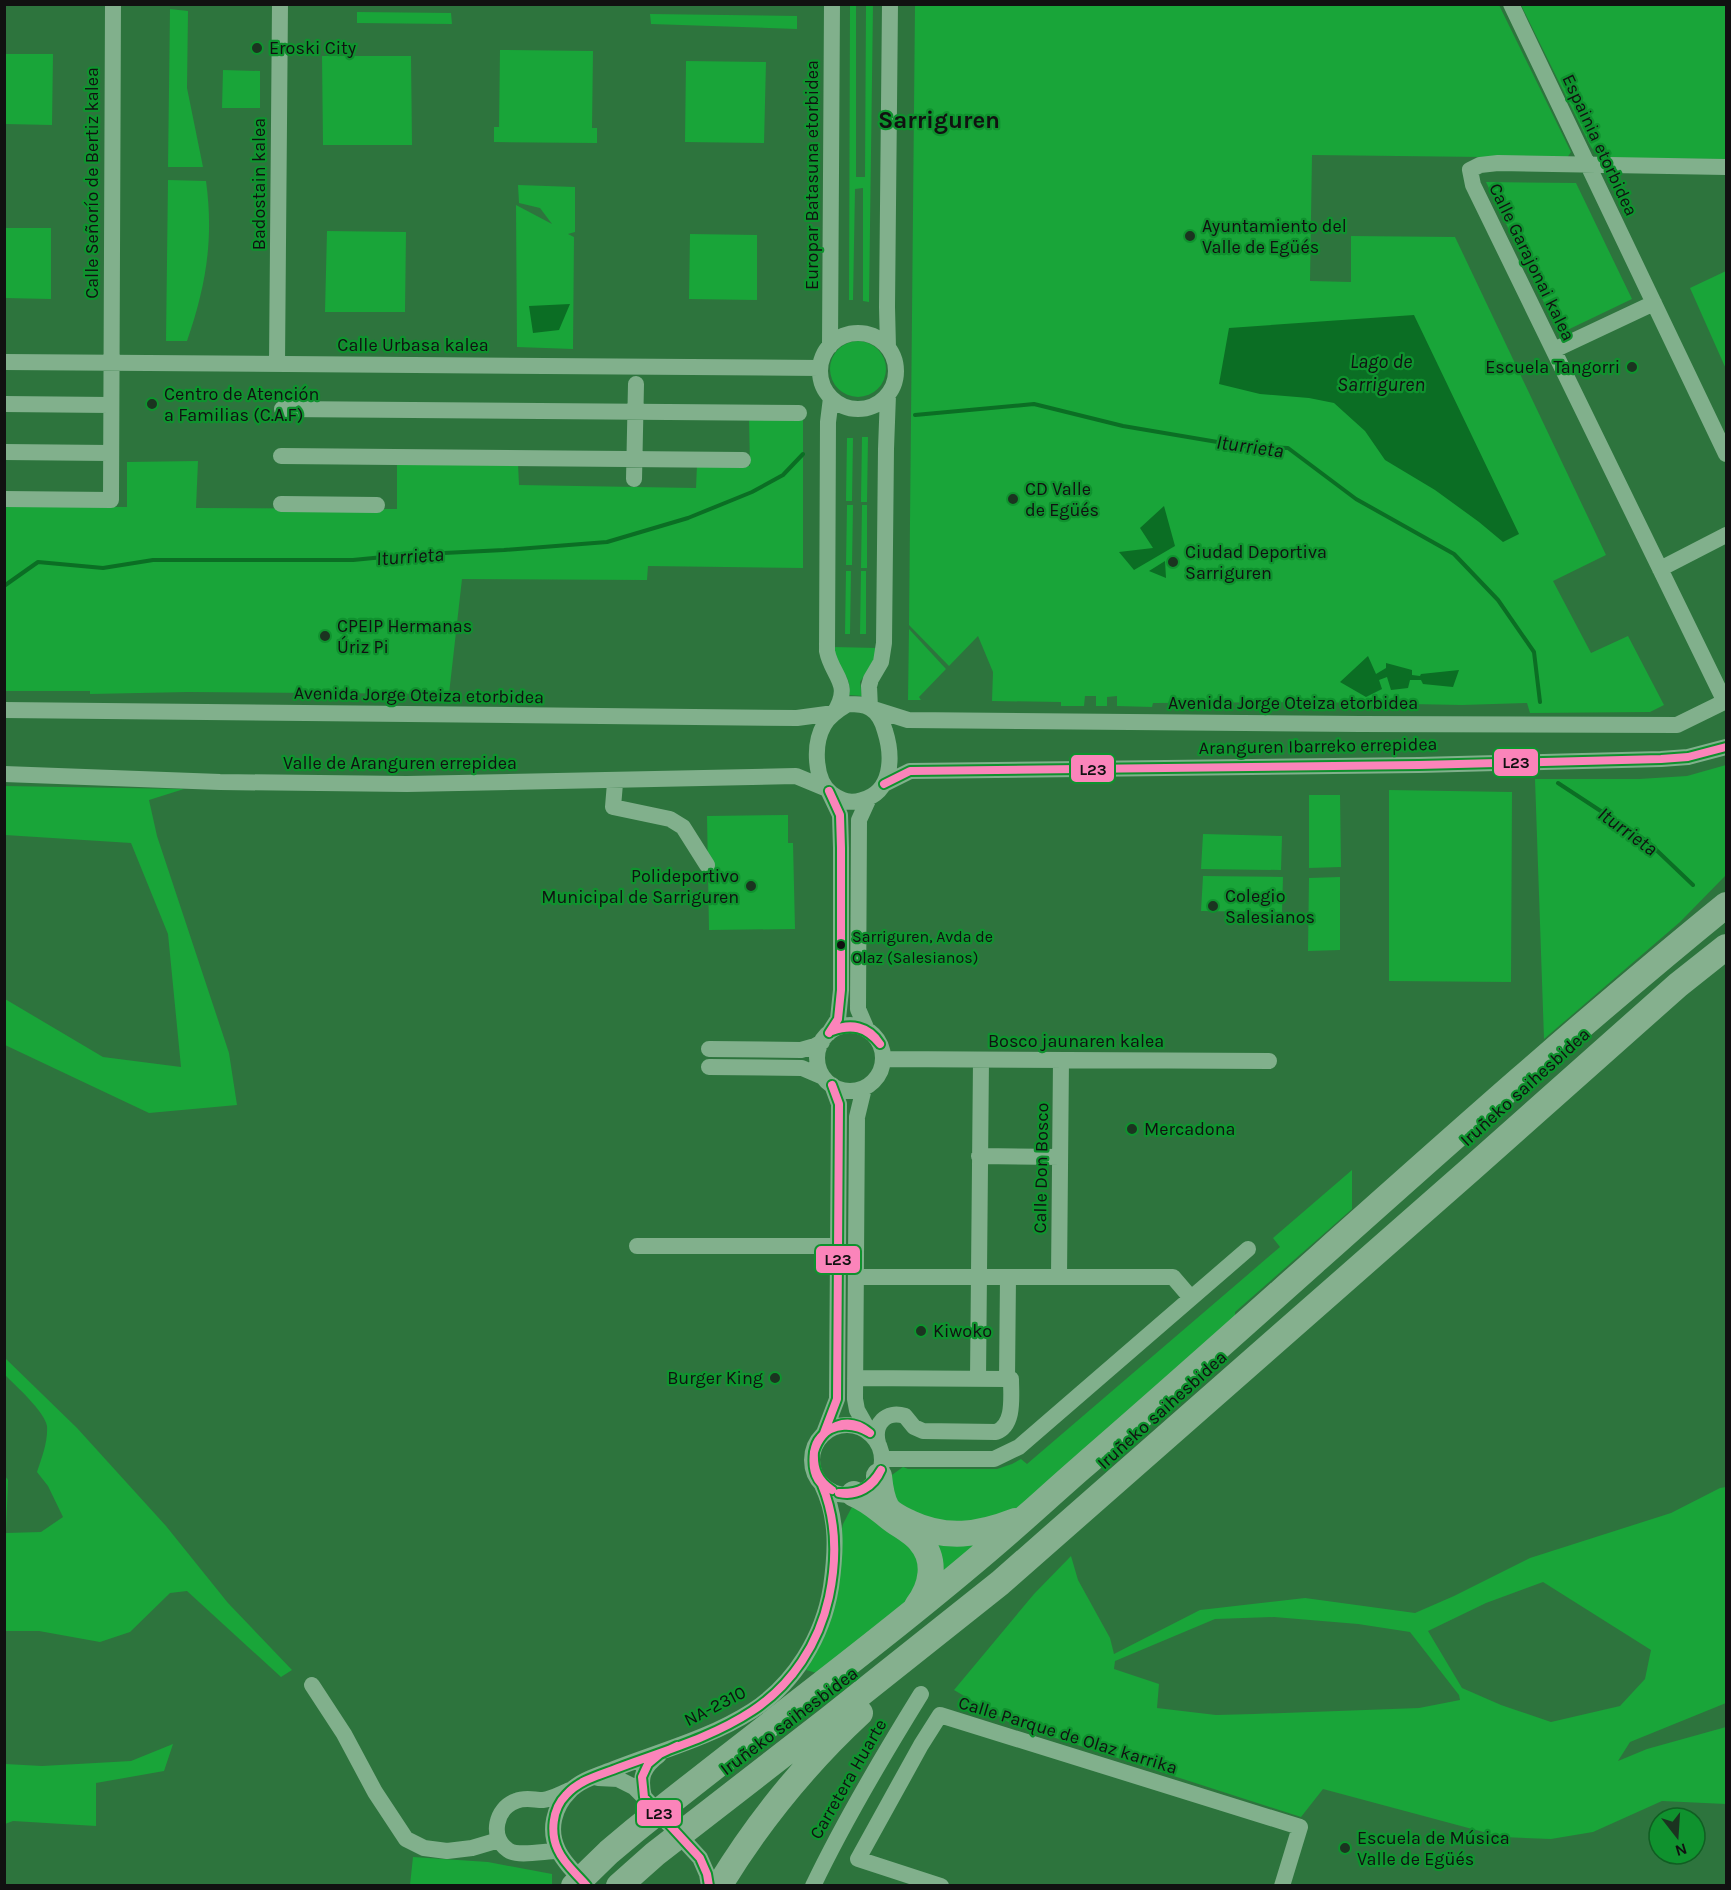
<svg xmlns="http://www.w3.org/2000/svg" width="1731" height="1890" font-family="Karla,sans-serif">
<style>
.green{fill:#19a539;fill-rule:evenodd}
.water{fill:#0b6e24}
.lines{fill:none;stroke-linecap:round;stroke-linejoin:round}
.stream{stroke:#0b6e24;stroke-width:4}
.minor{stroke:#81b08c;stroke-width:16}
.highway{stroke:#85b08e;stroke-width:26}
.bus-1-casing{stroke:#0f922e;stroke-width:12}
.bus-1{stroke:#fb84ba;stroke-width:8}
.poi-dot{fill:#1b3420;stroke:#0f922e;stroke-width:2}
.bus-dot{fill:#111;stroke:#0f922e;stroke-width:2}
.labels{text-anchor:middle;stroke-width:4.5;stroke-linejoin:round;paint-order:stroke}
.bus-label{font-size:16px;fill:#111;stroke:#0f922e;text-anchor:start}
.poi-label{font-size:18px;fill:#111;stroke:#0f922e;text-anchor:start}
.street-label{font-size:18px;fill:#111;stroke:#0f922e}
.water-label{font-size:20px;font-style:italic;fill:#111;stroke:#0f922e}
.district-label{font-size:24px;font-weight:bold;fill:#111;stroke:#0f922e}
.line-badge{stroke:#0f922e;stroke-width:2}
.pale-badge-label{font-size:16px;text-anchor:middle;font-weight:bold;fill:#111}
</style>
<rect width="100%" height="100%" fill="#2d743d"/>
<path class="green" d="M850 5H856V177H865L866 5H873L869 302 863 301V188L855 189 853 300H849Z
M915 5H1499L1571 152 1567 158 1312 155 1310 281 1351 282V236L1455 237 1606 555 1553 581 1591 653 1628 636 1664 705 1650 712 1530 713 1527 703 1462 705 1308 702 1153 703 1152 707 1117 706V696L1107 697V706H1096V696H1085L1084 706H1061V702L992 701 993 672 978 636 949 666 909 625Z
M1521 5H1726V159L1600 158 1591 147Z
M170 9 188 11 187 88 203 167H168Z
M357 12 451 13 452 24 357 23Z
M650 14 797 16V29L651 24Z
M500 50 593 51 592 128H597V143L494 142V127H499Z
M5 54H53L52 125 5 124Z
M322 56H411L412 145H323Z
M686 61 766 62 764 143 685 142Z
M223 70 260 71V108H222Z
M168 180 206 181C214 239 206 286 187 341H166Z
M1486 182 1576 183 1632 299 1559 334Z
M518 185 575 187V232L568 234 574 237 573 349 517 347 516 205 552 224 540 208 519 203Z
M5 228H51V299L5 298Z
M327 231 406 232 405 312H325Z
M690 234 757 235V300L689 299Z
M1726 271V369L1690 288Z
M830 369a28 28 0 1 1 56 0a28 28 0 1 1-56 0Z
M749 418 803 419V568L648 566 647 580 462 579 449 694 188 692 90 694V691H5V506L127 507V462L198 461 196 508 397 509V461L518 463 519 485 696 488 697 465 750 466Z
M862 437H868L867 502H861Z
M847 438H853L852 501H846Z
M847 505H853L852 565H846Z
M862 505H867V568H861Z
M846 571H851L850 634H845Z
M861 571H866V634H860Z
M909 629 946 669 919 697 921 700H908Z
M833 647 878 648V653L862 679 860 682 862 696 849 695C852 680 844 674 838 662 836 657 835 652 833 647Z
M1726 765V875L1680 922 1544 1039 1535 779H1639L1687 776Z
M4 786 184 789 149 800 157 836 229 1053 237 1105 149 1113 5 1045V999L103 1057 181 1067 168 934 131 843 5 835Z
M1389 790 1512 792 1511 982 1389 981Z
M1309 795H1340L1341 867 1309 868Z
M788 815V843H793L795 929 709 930 707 816Z
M1203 834 1282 836 1281 870 1201 869Z
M1203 876 1283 877 1282 912 1201 911Z
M1340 877V950L1308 951 1309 878Z
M1352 1170V1209L1235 1312V1321L1016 1511 991 1523H929L889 1497V1477L903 1467 908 1469H997L1012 1464 1021 1459 1027 1464 1280 1247 1273 1238Z
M5 1358 77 1428 166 1526 228 1603 292 1670 281 1677 187 1591 170 1593 130 1632 100 1642 39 1631H5V1476L8 1480 6 1533 41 1532 63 1517 48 1486 37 1472C42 1457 48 1442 47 1426 45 1412 15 1385 5 1375Z
M1726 1487V1703L1630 1742 1618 1761 1647 1749 1726 1727V1804L1662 1801 1593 1832 1551 1839 1502 1837 1323 1789 1301 1817 1012 1724 954 1690 1034 1594 1071 1556 1078 1580 1110 1638 1114 1654 1200 1610 1305 1598 1415 1613 1454 1596 1530 1558 1671 1513 1720 1488ZM1543 1582 1651 1650 1645 1679 1620 1706 1551 1722 1501 1705 1462 1688 1428 1631 1486 1603ZM1274 1617 1358 1624 1410 1632 1459 1695 1460 1700 1419 1708 1254 1714 1216 1715 1157 1708 1159 1684 1114 1669 1115 1661 1215 1619Z
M853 1505 918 1547V1593L820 1674 806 1670 810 1663 843 1524Z
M935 1537 983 1538 936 1578Z
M173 1744 164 1771 96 1783V1826L13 1821 5 1824V1764L42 1766 131 1761Z
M413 1857 488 1862 552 1874V1885H410Z"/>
<path class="water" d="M570 304 559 330 533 333 529 306Z
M1414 315 1519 534 1503 542 1479 522 1435 490 1385 460 1365 431 1334 403 1309 398 1260 394 1219 384 1229 328Z
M1164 506 1175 546 1134 570 1119 552 1153 548 1140 528Z
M1165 561 1166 578 1149 571Z
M1368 656 1376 674 1386 668V663L1412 670V675L1420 676 1421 674 1459 670 1453 687 1423 684 1421 680H1410L1408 688 1391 690 1387 677 1379 680 1382 689 1366 697 1340 682Z"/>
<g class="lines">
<path class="stream" d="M915 415 1034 404 1123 426 1241 446 1288 448 1356 499 1454 554 1498 600 1534 652 1540 702
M4 586 38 562 103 568 153 560H353L404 555 504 550 607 542 688 518 752 492 783 475 803 454
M1558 783 1648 842 1693 885"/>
<path class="minor" d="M1511 4 1726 454
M820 371a38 38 0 1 1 76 0a38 38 0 1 1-76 0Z
M830 346 832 4
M888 348 887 307 890 4
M1554 350 1654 303
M4 362 820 368
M277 364 280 4
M888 395 886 449 884 643 881 662 871 679 869 686 870 708 908 720 1360 724 1677 725 1726 701
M4 404 110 405
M282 409 799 413
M4 452 110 453
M281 456 743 460
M634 479 636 384
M4 499 111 500 113 4
M281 504 377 505
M1660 569 1726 535
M1725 702 1473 185 1470 170 1480 165 1498 163 1726 167
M848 704C855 704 864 704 870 708 878 712 883 723 885 731 893 756 893 792 862 800 850 804 842 801 832 794 814 781 813 744 824 725 829 716 838 710 848 704Z
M4 710 797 718 834 713C853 683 832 677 827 651L828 422 831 398
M4 774 220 782 407 784 796 776 825 788
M613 780 615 783 613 807 670 819 683 827 707 865
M884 784 910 771 1419 765 1661 759 1688 757 1726 747
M817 1058a33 33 0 1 1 66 0a33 33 0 1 1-66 0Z
M867 1030 858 1009 859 820 869 798
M829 1033 838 1019 841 990V848L840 815 829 792
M709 1049 801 1050 815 1046 822 1042
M883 1059 1269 1061
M709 1067 802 1068 823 1077
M864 1088 857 1117 855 1399 857 1410 870 1433
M979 1156 1060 1157
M637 1246H838
M856 1277H1173L1191 1298
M1059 1277 1061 1060
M855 1378 1007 1379
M978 1379 981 1060
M812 1460a35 35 0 1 1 70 0a35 35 0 1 1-70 0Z
M824 1433 837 1399 839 1104 832 1085
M878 1443C873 1424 886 1410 905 1416L914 1427 923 1431 996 1432C1015 1425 1011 1396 1011 1379H1007L1008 1277
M883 1459H994L1019 1447 1248 1249
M312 1685 344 1734 375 1792 406 1839 424 1848 447 1851 472 1848 499 1840
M598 1778 618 1779 634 1787 644 1797 700 1858 707 1874 709 1886
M644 1797C639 1777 643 1767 659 1755
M558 1851C545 1851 517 1857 508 1850 489 1837 496 1808 516 1801 525 1797 534 1800 543 1800 552 1799 562 1793 570 1790
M587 1885C577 1875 564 1863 558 1850 548 1830 554 1807 569 1792 580 1780 599 1775 614 1769 660 1751 710 1738 752 1711 794 1684 823 1637 831 1587 836 1551 838 1518 822 1485
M813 1886C845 1819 882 1757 921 1694
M941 1886 858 1859 921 1745 940 1715 1300 1827 1282 1886"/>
<path class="highway" d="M879 1476C880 1486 881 1498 887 1508 892 1515 902 1519 910 1523 946 1540 979 1535 1015 1521
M854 1494C869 1500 878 1509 890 1518 900 1526 912 1531 920 1541 937 1560 932 1587 917 1606
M574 1886 609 1852 634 1831C752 1736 874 1647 989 1549 1020 1523 1050 1495 1081 1468 1297 1281 1505 1085 1726 905
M619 1886 655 1854 829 1719 1000 1583 1471 1169 1678 985 1726 947
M719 1886C758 1822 805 1764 860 1713"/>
<defs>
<path id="bus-1" d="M884 784 910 771 1419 765 1661 759 1688 757 1726 747
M829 791 840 815 841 848V990L838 1019 829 1033
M832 1031C850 1022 869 1026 880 1044
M832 1031C852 1024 866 1027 880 1044
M824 1433 837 1399 839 1104 832 1085
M814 1452C813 1469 818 1481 832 1490
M814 1452C812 1468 815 1484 832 1490
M814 1452C822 1426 848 1414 870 1433
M814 1452C815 1447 817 1441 820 1438 832 1422 855 1423 870 1433
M839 1493C859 1494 871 1487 881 1470
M839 1493C857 1497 874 1487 881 1470
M677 1746 660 1754 648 1764 642 1777 644 1797 700 1858 707 1874 709 1886
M587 1886C577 1874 564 1864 558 1850 550 1833 552 1809 566 1795 579 1780 600 1775 618 1768 663 1751 711 1738 752 1711 792 1685 819 1643 829 1597 837 1559 837 1521 822 1485"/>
</defs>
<use href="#bus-1" class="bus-1-casing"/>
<use href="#bus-1" class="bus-1"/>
</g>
<g class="poi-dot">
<circle cx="257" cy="48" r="6"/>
<circle cx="1190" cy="236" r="6"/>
<circle cx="1632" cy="367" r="6"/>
<circle cx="152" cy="404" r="6"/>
<circle cx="1013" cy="499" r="6"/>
<circle cx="1173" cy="562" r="6"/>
<circle cx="325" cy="636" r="6"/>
<circle cx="751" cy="886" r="6"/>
<circle cx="1213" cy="906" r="6"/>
<circle cx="1132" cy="1129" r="6"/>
<circle cx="921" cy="1331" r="6"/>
<circle cx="775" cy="1378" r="6"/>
<circle cx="1345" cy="1848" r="6"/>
</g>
<circle class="bus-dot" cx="841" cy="945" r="5"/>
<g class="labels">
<g class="bus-label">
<text x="852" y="942">Sarriguren, Avda de<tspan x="852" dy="21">Olaz (Salesianos)</tspan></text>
</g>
<g class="poi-label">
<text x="269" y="54">Eroski City</text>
<text x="1202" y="232">Ayuntamiento del<tspan x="1202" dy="21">Valle de Egüés</tspan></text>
<text x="1620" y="373" text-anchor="end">Escuela Tangorri</text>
<text x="164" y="400">Centro de Atención<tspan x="164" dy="21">a Familias (C.A.F)</tspan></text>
<text x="1025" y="495">CD Valle<tspan x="1025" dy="21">de Egüés</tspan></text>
<text x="1185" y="558">Ciudad Deportiva<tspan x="1185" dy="21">Sarriguren</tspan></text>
<text x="337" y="632">CPEIP Hermanas<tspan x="337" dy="21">Úriz Pi</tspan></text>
<text x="739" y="882" text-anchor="end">Polideportivo<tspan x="739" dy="21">Municipal de Sarriguren</tspan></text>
<text x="1225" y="902">Colegio<tspan x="1225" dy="21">Salesianos</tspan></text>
<text x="1144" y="1135">Mercadona</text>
<text x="933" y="1337">Kiwoko</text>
<text x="763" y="1384" text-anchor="end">Burger King</text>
<text x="1357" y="1844">Escuela de Música<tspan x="1357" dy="21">Valle de Egüés</tspan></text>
</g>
<g class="street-label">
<text transform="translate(1600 145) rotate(65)" y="6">Espainia etorbidea</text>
<text transform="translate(812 175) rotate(-90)" y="6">Europar Batasuna etorbidea</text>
<text transform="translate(92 183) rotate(-90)" y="6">Calle Señorío de Bertiz kalea</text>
<text transform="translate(259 184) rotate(-90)" y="6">Badostain kalea</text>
<text transform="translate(1532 262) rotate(64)" y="6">Calle Garajonai kalea</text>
<text x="413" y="351">Calle Urbasa kalea</text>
<text transform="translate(419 695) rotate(1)" y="6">Avenida Jorge Oteiza etorbidea</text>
<text x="1293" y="709">Avenida Jorge Oteiza etorbidea</text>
<text transform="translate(1318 746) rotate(-1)" y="6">Aranguren Ibarreko errepidea</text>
<text x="400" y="769">Valle de Aranguren errepidea</text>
<text x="1076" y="1047">Bosco jaunaren kalea</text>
<text transform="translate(1525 1087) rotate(-42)" y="6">Iruñeko saihesbidea</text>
<text transform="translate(1041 1168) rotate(-89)" y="6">Calle Don Bosco</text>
<text transform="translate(1162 1410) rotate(-42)" y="6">Iruñeko saihesbidea</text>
<text transform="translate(715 1706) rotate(-27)" y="6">NA-2310</text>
<text transform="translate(789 1721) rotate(-37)" y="6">Iruñeko saihesbidea</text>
<text transform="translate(1068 1735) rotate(17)" y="6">Calle Parque de Olaz karrika</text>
<text transform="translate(848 1779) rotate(-60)" y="6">Carretera Huarte</text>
</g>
<g class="water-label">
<text x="1381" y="368">Lago de<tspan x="1381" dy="23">Sarriguren</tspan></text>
<text transform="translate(1250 446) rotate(8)" y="7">Iturrieta</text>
<text transform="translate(410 556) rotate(-4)" y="7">Iturrieta</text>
<text transform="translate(1628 831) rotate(36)" y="7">Iturrieta</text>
</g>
<g class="district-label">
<text x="939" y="128">Sarriguren</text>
</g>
</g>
<g class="line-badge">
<rect x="1493" y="748" width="46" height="29" rx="6" fill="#fb84ba"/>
<rect x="1070" y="754" width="45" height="29" rx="6" fill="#fb84ba"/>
<rect x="815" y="1245" width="46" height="29" rx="6" fill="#fb84ba"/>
<rect x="636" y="1799" width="46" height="28" rx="6" fill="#fb84ba"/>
</g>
<g class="pale-badge-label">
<text x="1516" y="768">L23</text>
<text x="1093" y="775">L23</text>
<text x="838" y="1265">L23</text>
<text x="659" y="1819">L23</text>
</g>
<rect width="1731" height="1890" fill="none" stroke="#111111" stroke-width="12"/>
<g transform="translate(1677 1836) rotate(163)"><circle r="28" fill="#0f922e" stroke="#105e22" stroke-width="1.5"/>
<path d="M0-4.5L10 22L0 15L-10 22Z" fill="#1b3420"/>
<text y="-9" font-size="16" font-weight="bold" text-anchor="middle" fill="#111111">N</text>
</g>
</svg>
